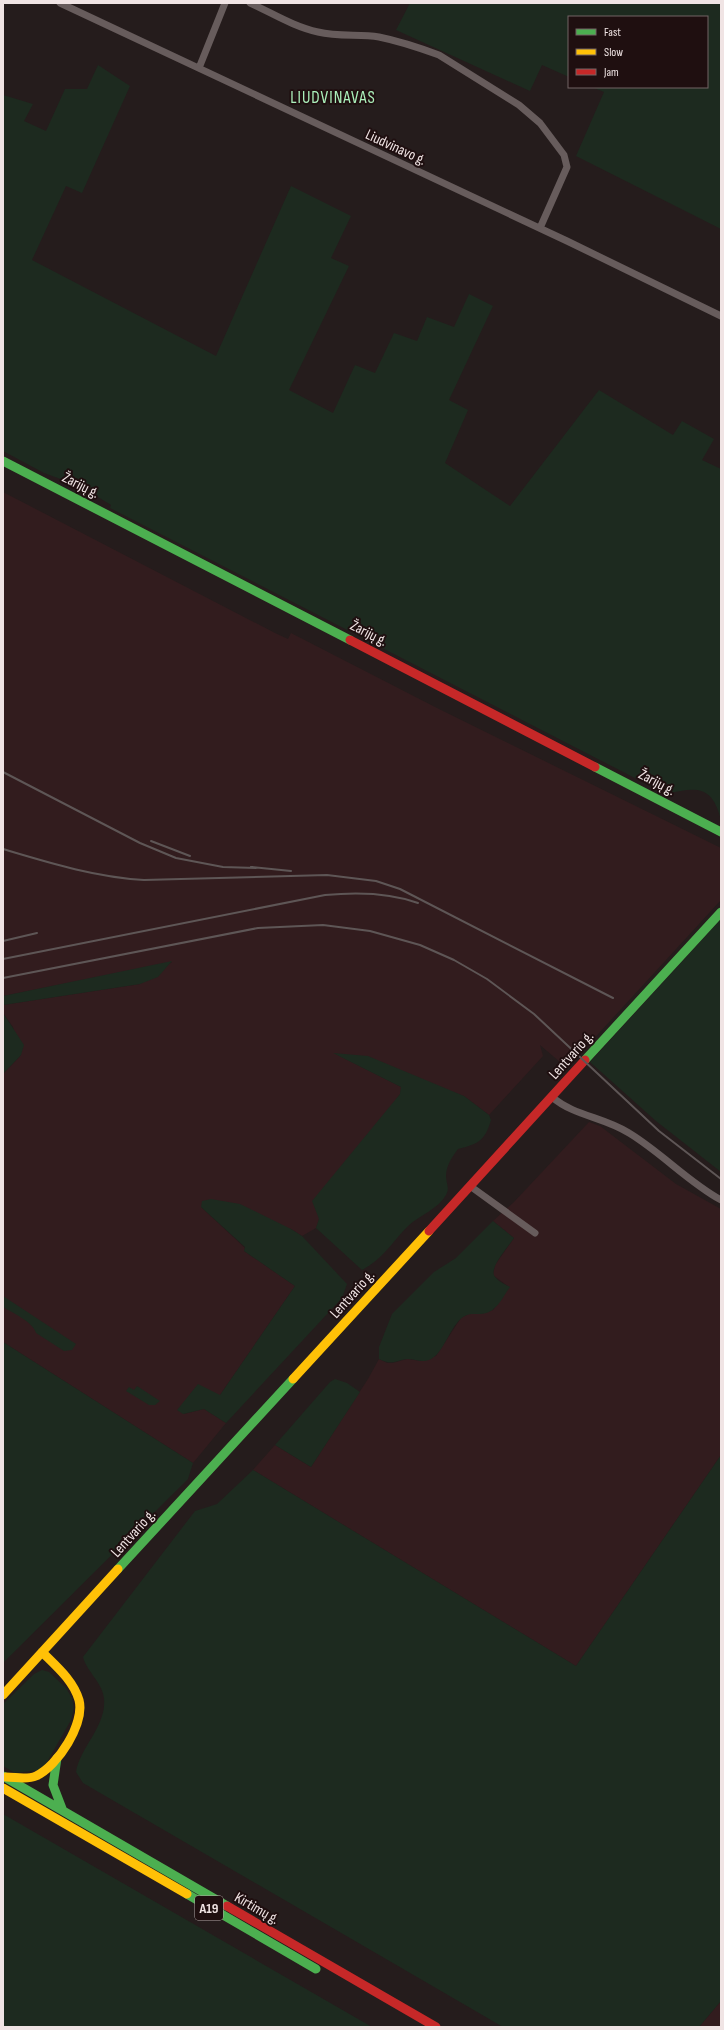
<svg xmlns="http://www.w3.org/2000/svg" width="724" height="2030" font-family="'Sofia Sans Condensed',sans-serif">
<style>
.built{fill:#321c1e}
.green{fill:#1d2a1f}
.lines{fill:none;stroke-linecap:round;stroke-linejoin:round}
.street{stroke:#675c5c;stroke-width:7}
.fast{stroke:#4caf50;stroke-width:9}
.slow{stroke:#ffc107;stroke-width:9}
.jam{stroke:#c62828;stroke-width:9}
.rail{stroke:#5e5656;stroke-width:2}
.labels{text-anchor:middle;stroke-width:4;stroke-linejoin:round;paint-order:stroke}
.shield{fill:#1f0f10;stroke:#b1a4a4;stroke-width:1}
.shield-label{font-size:14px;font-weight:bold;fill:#f0e4e4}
.street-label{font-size:15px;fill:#f0e4e4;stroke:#1f0f10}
.quarter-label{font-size:17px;letter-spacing:1px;fill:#abf0bb;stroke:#1f0f10}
</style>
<rect width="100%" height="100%" fill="#251c1c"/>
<path class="built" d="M3 492 275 633 288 639 291 633 437 708 721 848V900L567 1068 540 1045 543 1056 489 1115 464 1096 334 1053 401 1087 400 1094 319 1219 316 1228 302 1236 291 1229 201 1207 245 1248 244 1251 295 1286 220 1395 178 1409 184 1414 204 1409 226 1423 193 1463 3 1342V1074L21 1055 13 1027 3 1013V1005L140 984 172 962 3 996Z
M589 1122 600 1126 676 1184 721 1209V1455L576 1666 253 1470 275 1445 311 1467 368 1379 379 1359 387 1363H393L407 1359 421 1361 436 1356 461 1318 468 1314H480L493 1310 509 1287 493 1275 495 1265 514 1238 493 1221 514 1202Z
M721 2001V2027H699Z"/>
<path class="green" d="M410 3H721V229L576 156 604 92 592 87H707V17H569V77L542 65 530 91 396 30Z
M98 65 130 86 82 193 66 186 32 260 216 356 291 186 351 216 331 258 349 266 289 390 333 413 355 365 375 373 394 333 417 341 427 317 454 327 469 294 493 306 449 400 468 410 445 463 510 506 599 390 673 435 682 421 714 439 702 460 721 469V820C712 785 697 787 666 794L110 508 111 505 67 478 66 481 44 473 3 451V95L33 104 24 121 46 131 65 89H87Z
M721 919V1172L656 1121 590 1062Z
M172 961 158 977 140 984 3 1005V996Z
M3 1013 24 1045 21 1055 3 1074Z
M333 1053 368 1056 464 1096 489 1115 491 1120C485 1141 478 1144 458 1149 452 1157 446 1166 446 1176 446 1183 450 1188 446 1195 438 1209 420 1215 408 1226 393 1241 382 1260 362 1270L316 1228 319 1219 312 1201 400 1094 401 1087Z
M211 1199 240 1204 291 1229 302 1236 347 1284 342 1298 226 1423 204 1409 183 1414 177 1410 198 1384 220 1395 295 1286 244 1251 245 1247 201 1207 202 1201Z
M493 1221 514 1238C509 1246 486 1270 496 1278 499 1282 505 1284 510 1287 502 1298 496 1314 480 1314 473 1314 469 1313 463 1317 449 1327 444 1354 429 1360 422 1363 415 1359 408 1359 395 1360 393 1366 379 1359V1347L392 1314 434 1272 456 1258Z
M3 1296 76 1344 72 1350 64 1351 36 1333C33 1322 13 1313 3 1307Z
M3 1342 193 1463 188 1479 3 1663Z
M335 1379 347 1383 360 1392 311 1467 275 1445 330 1382Z
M137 1386 160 1401 155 1405H149L126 1391 129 1387 134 1390Z
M721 1455V2001L699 2027H503L83 1783 76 1772C80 1747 107 1726 104 1698 102 1682 87 1672 83 1657L195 1511 217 1504 253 1470 576 1666Z
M42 1670 49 1672 66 1688 72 1698 74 1708 71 1720 47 1762 40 1770 15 1773 3 1766V1704L34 1674Z
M3 1814 372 2027H3Z"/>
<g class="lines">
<path class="street" d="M60 3 567 241 721 316
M250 3C272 13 294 27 318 32 338 37 359 34 379 37 399 41 420 48 439 55L519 105 540 123 564 155 567 167 540 228
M199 68 225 3
M552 1097C574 1116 604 1117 629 1133 662 1153 688 1182 721 1200
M470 1186 535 1233"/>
<path class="fast" d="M3 461 350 640
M595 767 721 832
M585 1060 721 912
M118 1569 293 1379
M57 1758 53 1785 63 1811
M3 1776 227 1906
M187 1894 316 1969"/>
<path class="slow" d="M293 1379 429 1231
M3 1695 118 1569
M6 1777C16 1777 27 1780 36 1776 58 1766 85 1723 79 1700 73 1680 56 1666 42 1652
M3 1788 187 1894"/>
<path class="jam" d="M350 640 595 767
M429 1231 585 1060
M227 1906 436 2027"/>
<path class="rail" d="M3 772 140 843 176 858 223 867 256 868
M151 841 190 856
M3 849C50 863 95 877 144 880L327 875 376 881 400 889 613 998
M251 867 291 871
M3 941 37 933
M3 959 325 895C356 892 388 892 418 903
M3 978 258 928 323 925 370 931 420 945 454 960 487 979 534 1014 659 1131 721 1179"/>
</g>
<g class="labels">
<rect class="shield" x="195" y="1896" width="28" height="24" rx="3"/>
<g class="shield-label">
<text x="209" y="1913">A19</text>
</g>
<g class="street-label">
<text transform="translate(396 147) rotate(25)" y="5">Liudvinavo g.</text>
<text transform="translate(81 485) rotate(27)" y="5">Žarijų g.</text>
<text transform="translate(369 633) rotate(27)" y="5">Žarijų g.</text>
<text transform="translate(657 782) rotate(28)" y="5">Žarijų g.</text>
<text transform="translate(571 1055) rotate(-48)" y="5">Lentvario g.</text>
<text transform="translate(352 1294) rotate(-48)" y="5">Lentvario g.</text>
<text transform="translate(133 1533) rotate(-48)" y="5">Lentvario g.</text>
<text transform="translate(257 1908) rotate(30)" y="5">Kirtimų g.</text>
</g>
<g class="quarter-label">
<text x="333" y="103">LIUDVINAVAS</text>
</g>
</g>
<rect width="724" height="2030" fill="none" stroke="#f0e4e4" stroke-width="8"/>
<rect x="568" y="16" width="140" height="72" fill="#1f0f10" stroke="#736465"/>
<rect x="576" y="29" width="20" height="6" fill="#4caf50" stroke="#736465"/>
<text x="604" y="36" font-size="12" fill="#f0e4e4">Fast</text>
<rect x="576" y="49" width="20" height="6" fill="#ffc107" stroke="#736465"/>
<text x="604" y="56" font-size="12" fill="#f0e4e4">Slow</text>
<rect x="576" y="69" width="20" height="6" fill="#c62828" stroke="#736465"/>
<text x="604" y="76" font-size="12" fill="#f0e4e4">Jam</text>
</svg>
